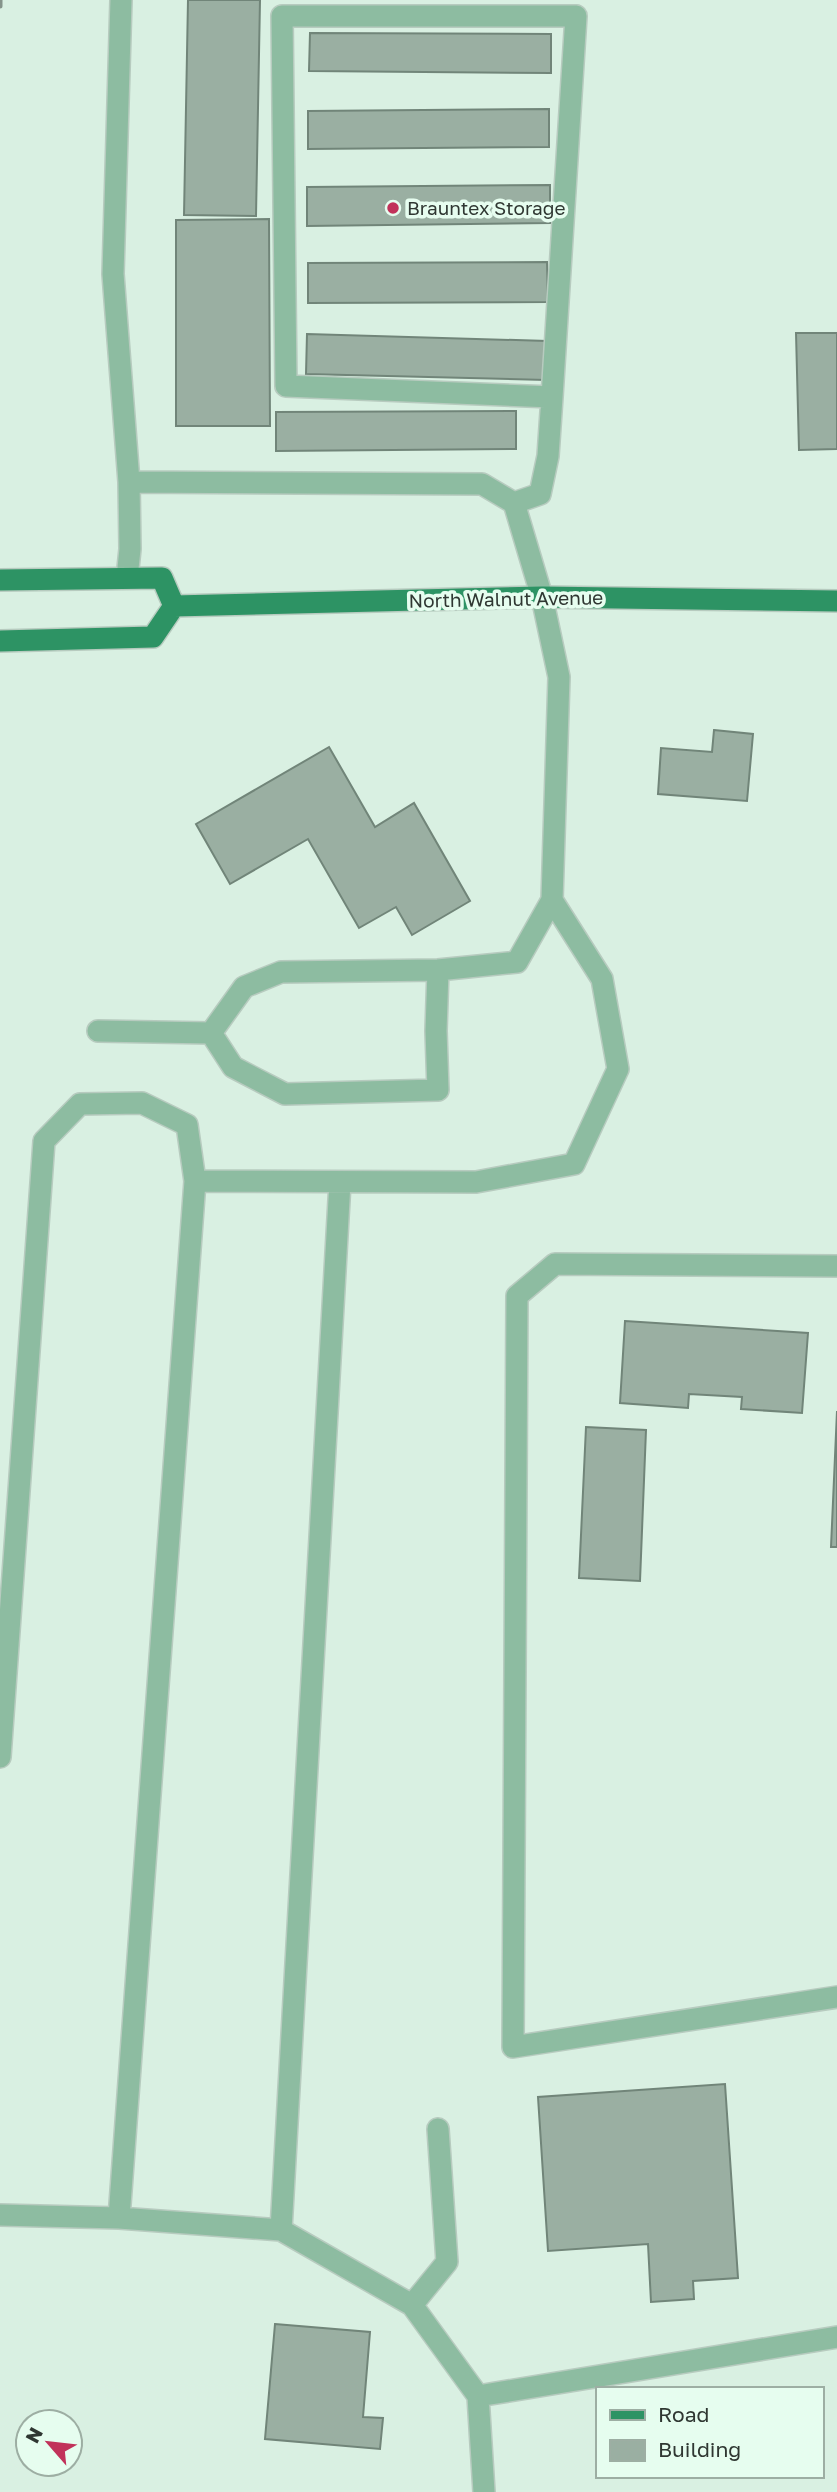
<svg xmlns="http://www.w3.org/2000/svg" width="837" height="2492" font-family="'Golos Text',sans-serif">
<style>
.building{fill:#9aafa2;stroke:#718579;stroke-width:2}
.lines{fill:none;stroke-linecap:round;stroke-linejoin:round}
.minor-casing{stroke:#b7cbbf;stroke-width:24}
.major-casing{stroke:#b7cbbf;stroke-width:24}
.minor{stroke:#8dbca1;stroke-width:21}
.major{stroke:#2d9364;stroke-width:21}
.rail{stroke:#85948b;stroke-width:5}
.poi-dot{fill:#c1325a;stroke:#e6fdef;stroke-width:2.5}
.labels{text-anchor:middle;stroke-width:7;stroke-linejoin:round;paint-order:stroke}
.poi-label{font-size:19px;fill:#2f3732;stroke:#e6fdef;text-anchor:start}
.street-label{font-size:19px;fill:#2f3732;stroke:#e6fdef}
</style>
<rect width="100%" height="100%" fill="#d9f0e2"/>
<path class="building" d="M188 0H260L256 216 184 215Z
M310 33 551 34V73L309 71Z
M549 109V147L308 149V111Z
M550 185V223L307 226V187Z
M269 219 270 426H176V220Z
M547 262 548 302 308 303V263Z
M796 333H837V449L799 450Z
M307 334 547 341 546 380 306 374Z
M516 411V449L276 451V412Z
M714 730 753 734 747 801 658 794 661 748 712 752Z
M329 747 375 827 414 803 470 901 412 935 396 907 359 928 308 839 230 884 196 824Z
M625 1321 808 1333 802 1413 741 1409 742 1397 689 1394 688 1408 620 1403Z
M837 1411V1547H831Z
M586 1427 646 1430 640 1581 579 1578Z
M725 2084 738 2278 693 2281 694 2299 651 2302 648 2244 548 2251 538 2097Z
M275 2324 370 2332 363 2417 383 2418 380 2449 265 2439Z"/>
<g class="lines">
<defs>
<path id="minor" d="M121 0 113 274 129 482 130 549 127 578
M129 482 482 484 514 503 542 597 559 677 552 900 517 962 438 970 281 972 244 987 211 1033 233 1067 285 1094 438 1090 436 1031 438 970
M514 503 540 494 548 456 552 397 576 16H282L286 386 552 397
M98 1031 211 1033
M837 1266 555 1264 517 1296 513 2047 837 1997
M0 1757 44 1141 80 1104 142 1103 187 1125 195 1181 476 1182 574 1164 618 1069 602 979 552 900
M0 2215 119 2218 281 2230 340 1182
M119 2218 195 1181
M281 2230 412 2305 478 2396
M412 2305 447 2262 438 2129
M484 2492 478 2396 837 2337"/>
<path id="major" d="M0 580 162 578 174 606
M174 606 542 597 837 601
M0 641 153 637 174 606"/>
</defs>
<use href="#minor" class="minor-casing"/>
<use href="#major" class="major-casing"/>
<use href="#minor" class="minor"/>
<use href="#major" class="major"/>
<path class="rail" d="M0 6V0"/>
</g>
<circle class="poi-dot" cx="393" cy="208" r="7"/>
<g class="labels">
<g class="poi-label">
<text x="407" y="215">Brauntex Storage</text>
</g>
<g class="street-label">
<text transform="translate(506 599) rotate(-1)" y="7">North Walnut Avenue</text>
</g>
</g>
<rect x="596" y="2387" width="228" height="91" fill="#e6fdef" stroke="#9daea3" stroke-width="2"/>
<rect x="610" y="2410" width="35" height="10" fill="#2d9364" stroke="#9daea3" stroke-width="2"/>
<text x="658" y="2422" font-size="21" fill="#2f3732">Road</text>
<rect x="610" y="2440" width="35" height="21" fill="#9aafa2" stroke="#9daea3" stroke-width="2"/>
<text x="658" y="2457" font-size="21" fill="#2f3732">Building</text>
<g transform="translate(49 2443) rotate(298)"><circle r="33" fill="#e6fdef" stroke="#9daea3" stroke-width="2"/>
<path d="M0-5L12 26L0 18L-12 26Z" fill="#c1325a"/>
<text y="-10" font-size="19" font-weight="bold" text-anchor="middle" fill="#2f3732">N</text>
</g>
</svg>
